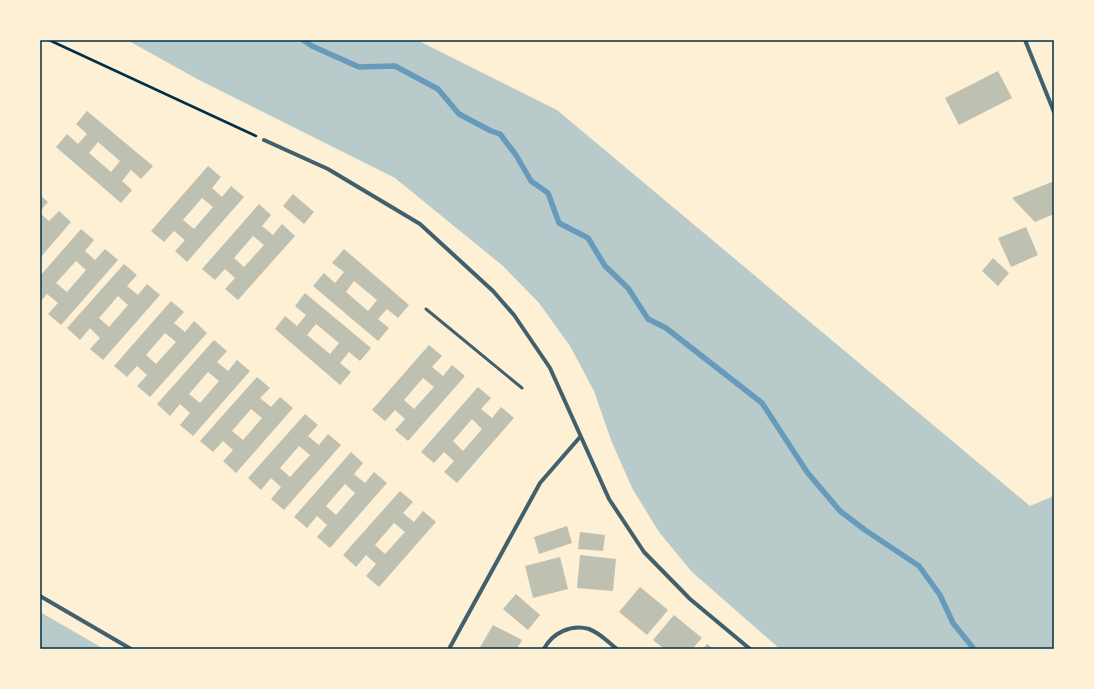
<svg xmlns="http://www.w3.org/2000/svg" width="1094" height="689" font-family="Manrope,sans-serif">
<style>
.green{fill:#b9caca}
.lines{fill:none;stroke-linecap:round;stroke-linejoin:round}
.stream{stroke:#669bbc;stroke-width:5.5}
.building{fill:#bec0b2;fill-rule:evenodd}
.path{stroke:#003049;stroke-width:2.5}
.service{stroke:#3f606c;stroke-width:3}
.minor{stroke:#3f606c;stroke-width:4}
.neatline{fill:none;stroke:#003049;stroke-width:1.5}
</style>
<rect width="100%" height="100%" fill="#fdf0d5"/>
<path class="green" d="M127 40H417L557 110 1030 506 1054 496V649H780L692 572 659 532 632 488 611 440 594 391 570 346 539 303 503 266 395 178 199 80Z
M40 612 104 649H40Z"/>
<g class="lines">
<path class="stream" d="M303 40 312 46 359 67 395 66 438 89 459 114 491 131 500 134 516 155 531 181 548 193 559 223 588 238 605 266 628 288 648 319 666 328 762 403 807 472 840 511 865 530 919 566 940 595 953 623 974 649"/>
</g>
<path class="building" d="M998 71 1012 98 959 125 945 98Z
M87 111 153 166 141 179 131 170 122 181 132 190 121 203 56 147 67 134 78 144 87 134 76 124ZM98 142 120 161 111 172 89 153Z
M208 166 221 177 212 188 222 197 231 186 244 197 187 262 175 251 185 240 174 231 164 242 151 231ZM202 198 213 207 194 229 183 220Z
M1054 181V214L1035 222 1012 198Z
M293 194 314 212 304 224 283 206Z
M40 195 48 202 40 211Z
M259 204 271 215 262 226 273 235 282 224 295 236 238 300 225 289 235 278 225 269 215 280 202 269ZM253 236 264 245 244 267 234 258Z
M59 211 71 222 40 258V213L49 221Z
M1026 227 1038 255 1011 267 998 238Z
M81 229 94 240 85 251 95 260 105 249 118 260 61 325 48 314 58 303 47 294 40 302V276ZM76 261 86 270 67 292 56 283Z
M344 249 409 305 398 318 387 309 378 319 389 328 378 341 313 286 324 273 335 283 344 272 332 263ZM354 281 377 300 368 311 346 292Z
M993 258 1009 273 998 286 982 271Z
M124 264 137 275 127 286 138 295 147 284 160 295 103 360 90 349 100 338 90 328 80 340 67 328ZM118 296 128 305 109 327 99 318Z
M305 293 371 348 360 361 349 352 340 363 351 372 340 385 275 329 285 316 297 326 306 315 295 306ZM316 324 339 343 330 354 307 335Z
M171 301 184 312 174 323 185 332 194 321 207 333 150 397 137 386 147 375 137 366 127 377 114 366ZM165 333 176 342 156 364 146 355Z
M214 340 227 351 217 362 228 371 237 360 250 371 193 436 180 425 190 413 180 404 170 416 157 404ZM208 372 219 381 200 403 189 394Z
M429 345 442 356 432 367 443 376 452 365 465 376 408 441 395 430 405 419 395 410 385 421 372 410ZM423 378 434 387 414 409 404 400Z
M257 377 270 388 260 398 271 407 280 397 293 408 236 473 223 461 233 450 223 441 213 452 200 441ZM251 409 262 418 243 440 232 431Z
M478 387 491 398 481 409 492 418 501 407 514 418 457 483 444 472 454 461 444 452 434 463 421 452ZM472 419 482 429 463 451 453 441Z
M305 414 318 425 308 436 319 445 328 434 341 445 284 510 271 499 281 487 271 478 261 490 248 478ZM299 446 310 455 290 477 280 468Z
M351 452 363 463 354 474 365 483 374 472 387 483 330 548 317 537 327 525 317 516 307 528 294 517ZM345 484 355 493 336 515 326 506Z
M400 491 413 502 403 513 414 522 423 511 436 522 379 587 366 576 376 564 366 555 356 567 343 555ZM394 523 405 532 385 554 375 545Z
M567 526 572 543 539 554 534 537Z
M580 532 605 535 603 551 578 549Z
M580 555 616 559 613 591 577 588Z
M560 557 568 589 533 598 525 566Z
M640 587 668 610 647 635 619 612Z
M516 594 540 615 528 630 503 609Z
M674 615 702 638 692 649H664L653 640Z
M493 625 522 640 517 649H479Z
M707 644 714 649H703Z"/>
<g class="lines">
<path class="path" d="M49 40 256 136"/>
<path class="service" d="M426 309 522 388"/>
<path class="minor" d="M1025 40 1054 112
M264 140 328 169 420 224 493 291 514 315 550 368 609 499 644 552 690 599 750 649
M40 596 131 649
M449 649 540 483 580 437
M544 649C552 633 571 624 589 629 600 633 608 642 617 649"/>
</g>
<rect width="1094" height="689" fill="none" stroke="#fdf0d5" stroke-width="82"/>
<rect x="41" y="41" width="1012" height="607" class="neatline"/>
</svg>
